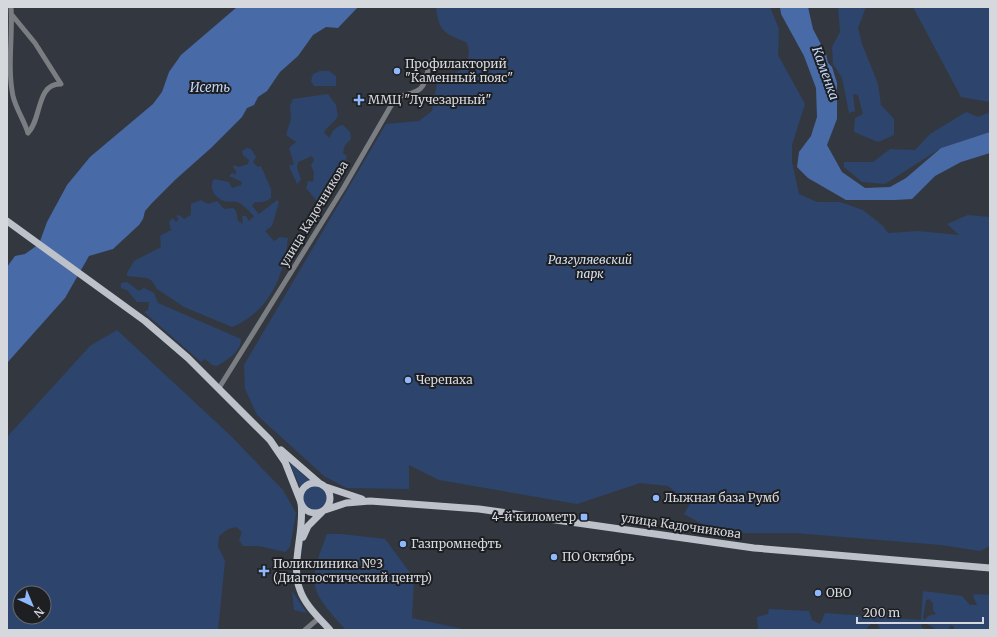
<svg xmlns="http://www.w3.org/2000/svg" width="997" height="637" font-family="Merriweather,serif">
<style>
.green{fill:#2d446c;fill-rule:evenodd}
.water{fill:#486aa6}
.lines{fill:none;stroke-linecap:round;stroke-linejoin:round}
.minor{stroke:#7a7d81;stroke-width:5}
.major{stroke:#bcc1ca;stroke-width:7}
.poi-dot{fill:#90b8fd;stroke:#1d1f23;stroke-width:1.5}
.labels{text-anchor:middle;stroke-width:4;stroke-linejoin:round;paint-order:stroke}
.poi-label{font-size:12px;fill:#d5d8dd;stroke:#1d1f23;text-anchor:start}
.street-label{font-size:12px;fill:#d5d8dd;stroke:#1d1f23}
.park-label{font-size:12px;font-style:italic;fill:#d5e0f1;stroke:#1d1f23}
.water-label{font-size:13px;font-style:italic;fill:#c0d5f7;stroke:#1d1f23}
</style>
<rect width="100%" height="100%" fill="#333840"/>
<path class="green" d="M436 7H770L779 29 778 55 805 104 792 145V162L799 194 817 202H840L863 210 883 226 888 233 918 231 959 235 947 224 968 215 990 217V546L980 551 941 545 795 533H718L684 514 690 504 668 486 640 483 577 504 439 480 409 465V489L346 488 324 476 257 415 245 389 244 365 386 124 419 121 432 111 437 82 467 67 469 51 467 43C445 32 439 34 436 7Z
M838 7H866L858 28 862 44 878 84 881 105 894 119V135L878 142 854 132 855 118 863 114 858 95 853 94 855 111 849 113 842 78 833 64 832 47 840 32Z
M913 7H990V102L961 97Z
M320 71H329L336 76V86H314L311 81 313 74Z
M328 94 336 105 338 116C334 123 327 126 324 133L330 138C332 131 335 127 343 125L350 132 351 139 345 145 343 153 347 156 343 169 332 175C335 187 333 194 325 202L316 200 306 188 308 181 313 182 314 173 311 165 314 160 312 156 298 162 297 167 301 180 297 184 289 166 294 164 289 148 296 142 286 135 291 119 290 105 293 99Z
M966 112 978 117 990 112V132L941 148 885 184 862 182 844 167V162H873L890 149 915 150 930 134Z
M247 148 251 149 256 157 253 162 258 167 261 166 271 189V198C266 202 261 203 255 202L252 206 259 214 277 200 279 202 272 226 265 231 274 241 280 237 288 238C284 276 270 311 232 327L184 307 157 289 152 281 147 278 127 276V273L134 261 161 247 160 236 171 230 169 222 173 218 176 222 179 219 176 216 179 215 184 219 191 215V204L201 200C207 205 210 204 217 201L224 209 233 208 236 211 238 221 243 224 242 216H246L249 221 254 216C250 212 243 204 237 202 233 201 228 202 224 201 215 198 208 188 214 179L229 182 232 188 241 185 242 182 229 176 232 173 236 175V171L233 167 234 165 239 167 248 164 249 160 243 155 242 151Z
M127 282 139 291 144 288 154 293 158 303 241 339C242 351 226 361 217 366L212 365 205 359 201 362 144 312 148 310 149 302H137L127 290 121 288V283Z
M117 330 231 436 283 490 296 513 290 547 285 552 259 546H243L239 540 242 532 236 527 228 529 219 536 218 546 225 561 218 630H7V437L90 346ZM20 593H44V617H20Z
M290 463 310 481 300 487Z
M303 498a12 12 0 1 1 24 0a12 12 0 1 1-24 0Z
M327 534H341L385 539 414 578 412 618 467 630H346C309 589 307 586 327 534Z
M292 591 307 613 294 610Z
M923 591 962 596 970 605H977L973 596 975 594 990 595V630H954V627L951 625 947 630H938L925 623 921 625V627L927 630H880L876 621H874L865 630H740L758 629 757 617 768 614 769 609 809 611 812 620 820 624 825 613 921 620ZM929 599 933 603V610L936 614 928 616 925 620 923 618 926 600Z"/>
<path class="water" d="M237 7H358L338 28 326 27 313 35 298 56 280 72 267 91 258 97 254 105 247 108 242 117 211 148 175 180 152 203 145 211 143 219 139 225 113 249 89 256 65 298 7 363V267L15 256 25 254 39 244 47 222 67 185 90 157 153 104 162 92 169 72 181 55Z
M780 7H808L813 29 826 54 828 63 832 67 837 83V119L827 145 842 172 865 188 890 187 906 178 941 148 990 132V153L961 162 935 176 912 199 895 200H846L808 178 797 167 799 152 811 136 817 117 816 88 804 56 781 14Z"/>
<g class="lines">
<path class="minor" d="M11 7C13 36 7 67 13 96 16 109 24 120 28 133
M12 15 35 43 61 84
M28 133C42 119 36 83 61 84
M219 388 344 187 396 97C425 91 423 90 430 62
M305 630 319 618"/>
<path class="major" d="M7 221 145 321 188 358 270 440 285 462 300 500
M281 450 319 483
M300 498a15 15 0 1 1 30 0a15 15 0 1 1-30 0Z
M326 487 362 499
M301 503C305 531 290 565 300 590 305 605 319 618 330 630
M325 510 346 503 370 501 479 509 754 548 990 568
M303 537 308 526 322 512"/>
</g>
<g class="poi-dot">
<circle cx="397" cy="71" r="4"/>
<path d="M357 94h4v4h4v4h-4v4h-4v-4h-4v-4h4z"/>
<circle cx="408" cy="380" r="4"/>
<circle cx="656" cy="498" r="4"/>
<rect x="580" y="513" width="8" height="8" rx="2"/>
<circle cx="403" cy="544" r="4"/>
<circle cx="554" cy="557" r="4"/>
<path d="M262 565h4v4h4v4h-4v4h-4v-4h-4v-4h4z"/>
<circle cx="818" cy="593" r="4"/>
</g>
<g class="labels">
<g class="poi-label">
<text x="405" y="68">Профилакторий<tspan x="405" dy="14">"Каменный пояс"</tspan></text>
<text x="368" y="104">ММЦ "Лучезарный"</text>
<text x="416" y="384">Черепаха</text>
<text x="664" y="502">Лыжная база Румб</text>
<text x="576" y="521" text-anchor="end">4-й километр</text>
<text x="411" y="548">Газпромнефть</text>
<text x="562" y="561">ПО Октябрь</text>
<text x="273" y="568">Поликлиника №3<tspan x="273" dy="14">(Диагностический центр)</tspan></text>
<text x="826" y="597">ОВО</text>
</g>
<g class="street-label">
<text transform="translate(314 214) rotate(-59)" y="4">улица Кадочникова</text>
<text transform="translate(681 526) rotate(8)" y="4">улица Кадочникова</text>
</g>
<g class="park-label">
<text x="590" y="264">Разгуляевский<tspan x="590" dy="14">парк</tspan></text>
</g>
<g class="water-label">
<text transform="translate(826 73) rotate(70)" y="5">Каменка</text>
<text x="210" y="92">Исеть</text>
</g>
</g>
<rect width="997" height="637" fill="none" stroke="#d5d8dd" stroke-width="16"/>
<g transform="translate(32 605) rotate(136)"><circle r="19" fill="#1d1f23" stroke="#67696d"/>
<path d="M0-3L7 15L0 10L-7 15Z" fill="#90b8fd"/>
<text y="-6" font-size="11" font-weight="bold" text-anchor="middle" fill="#d5d8dd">N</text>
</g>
<path d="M857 617v6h126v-6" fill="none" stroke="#d5d8dd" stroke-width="2"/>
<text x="863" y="617" font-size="12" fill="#d5d8dd" stroke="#1d1f23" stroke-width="3" paint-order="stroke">200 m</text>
</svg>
